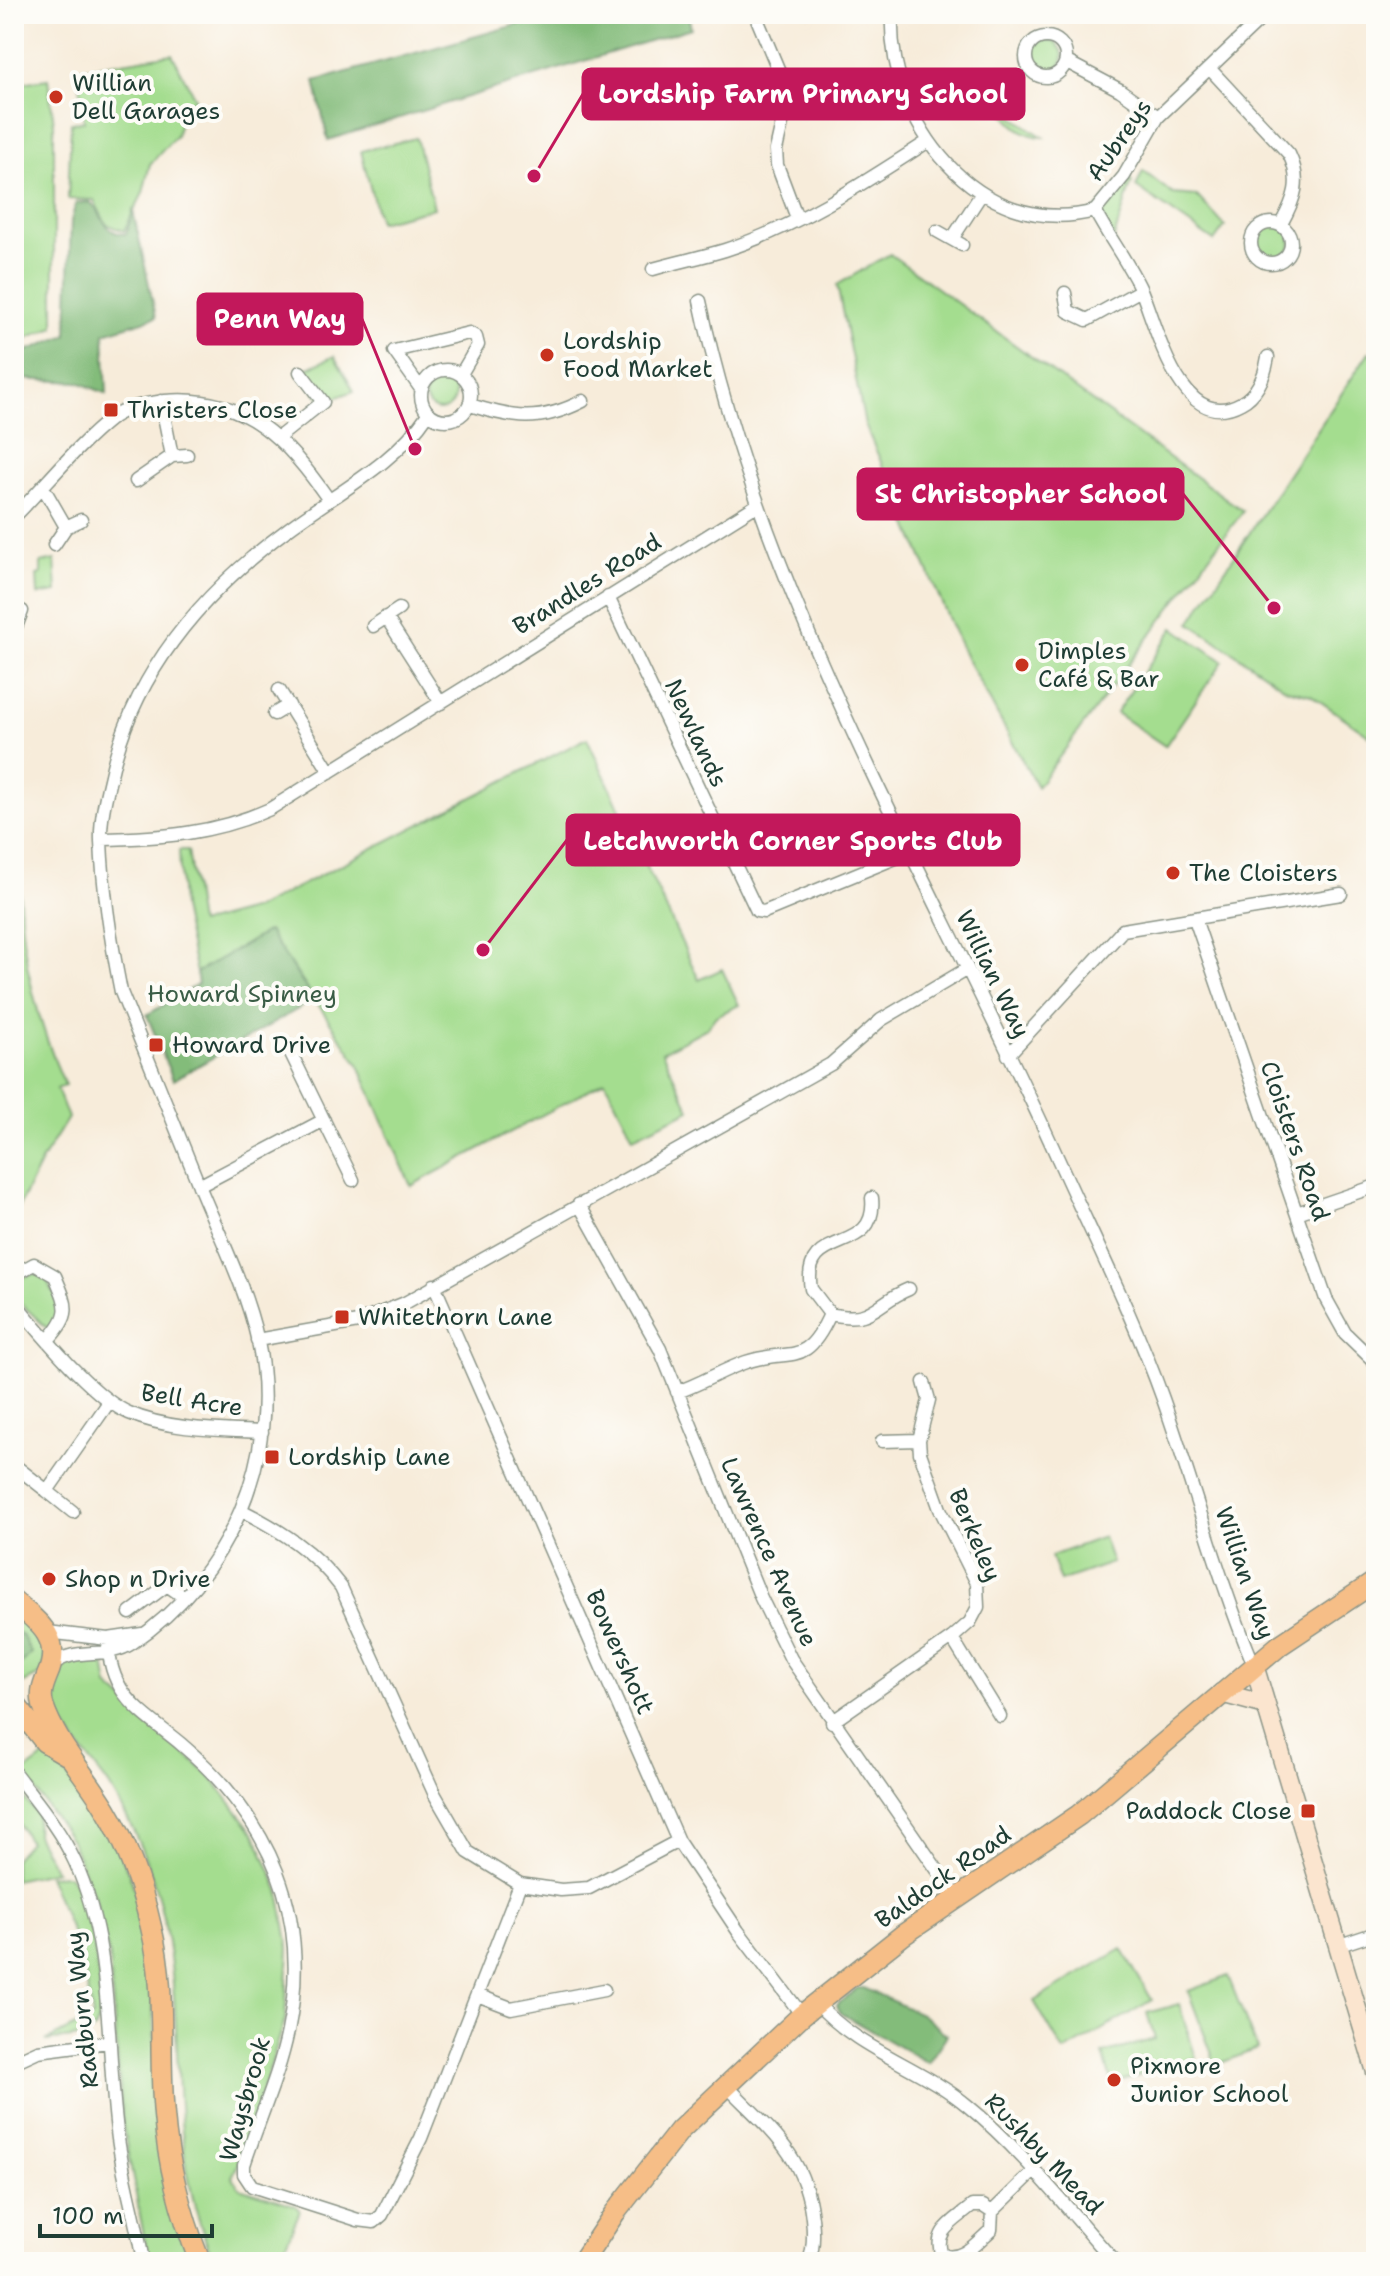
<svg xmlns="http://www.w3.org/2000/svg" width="1390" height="2276" font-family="'Shantell Sans',sans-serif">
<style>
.green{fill:#a4dd8f;stroke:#628d62;stroke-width:2}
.forest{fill:#83bc7a;stroke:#517c57;stroke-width:2}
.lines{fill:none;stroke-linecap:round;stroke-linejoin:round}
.street-casing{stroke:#8b9487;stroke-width:15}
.secondary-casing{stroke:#8b9487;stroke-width:21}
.primary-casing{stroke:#8b9487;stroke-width:23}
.street{stroke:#fff;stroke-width:12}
.secondary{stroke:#fbe5cf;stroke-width:18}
.primary{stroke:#f6be87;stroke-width:20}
.poi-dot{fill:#c8321e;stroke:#fdfcf7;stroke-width:3}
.labels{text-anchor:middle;stroke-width:8;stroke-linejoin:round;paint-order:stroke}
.poi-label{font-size:24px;fill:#1f3d34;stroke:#fdfcf7;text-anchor:start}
.street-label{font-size:24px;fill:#1f3d34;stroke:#fdfcf7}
.park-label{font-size:24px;fill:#3a5d46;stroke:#fdfcf7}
.leader{fill:none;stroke:#c2185b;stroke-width:3}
.callout-dot{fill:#c2185b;stroke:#fdfcf7;stroke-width:3}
.callout{fill:#c2185b;stroke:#c2185b;stroke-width:3}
.callout-label{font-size:26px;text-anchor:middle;font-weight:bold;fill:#fff}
</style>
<rect width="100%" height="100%" fill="#fdfcf7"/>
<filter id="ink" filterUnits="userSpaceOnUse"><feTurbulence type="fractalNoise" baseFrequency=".0125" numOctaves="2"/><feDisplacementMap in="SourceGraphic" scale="16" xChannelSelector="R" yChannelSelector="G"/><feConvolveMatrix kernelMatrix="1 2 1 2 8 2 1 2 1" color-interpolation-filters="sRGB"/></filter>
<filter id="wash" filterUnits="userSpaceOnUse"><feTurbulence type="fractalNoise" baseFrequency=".006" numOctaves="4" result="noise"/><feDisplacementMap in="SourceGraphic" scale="32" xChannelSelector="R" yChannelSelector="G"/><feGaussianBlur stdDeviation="1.8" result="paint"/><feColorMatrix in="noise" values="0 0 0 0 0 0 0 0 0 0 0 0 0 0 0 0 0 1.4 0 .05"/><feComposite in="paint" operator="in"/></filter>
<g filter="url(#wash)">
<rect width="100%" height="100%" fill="#f7ecda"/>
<path class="green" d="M1029 57a17 17 0 1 1 34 0a17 17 0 1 1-34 0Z
M172 54 196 100 186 102 176 136 150 164 143 193 124 231 106 224 94 200 68 199 71 123 84 121 78 69Z
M48 79 54 123V327L14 343V84Z
M1000 108 1043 137C1024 136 1010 124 1000 108Z
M416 138 434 208 379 222 361 151Z
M1143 171 1173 194 1197 196 1225 226 1214 241 1136 187Z
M1124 176 1132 181 1113 241 1095 211Z
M1251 243a20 20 0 1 1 40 0a20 20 0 1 1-40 0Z
M890 254 1243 511 1037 787 963 652 865 425 837 285Z
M1369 352 1376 357V740L1311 695 1287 689 1190 623Z
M334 356 354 391 323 402 300 372Z
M425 395a15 15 0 1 1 30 0a15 15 0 1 1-30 0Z
M55 560 57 592 38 595 37 575 41 574V563Z
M1174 628 1223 661 1165 746 1116 713Z
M587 738 699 980 722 969 739 1005 716 1016 707 1028 662 1052 690 1110 633 1137 605 1081 411 1186 358 1063 268 931 196 973 182 908 179 850H188L199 924 255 909Z
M14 787 22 794C14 903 20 984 65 1085L57 1089 68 1118 42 1160 15 1214Z
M34 1274H44L62 1308 49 1330 16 1299 23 1277Z
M1103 1537 1112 1563 1060 1581 1051 1556Z
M14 1607 48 1644 42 1674 18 1686 14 1685 22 1635 14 1631Z
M95 1658 104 1663 108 1686 212 1778 255 1834 279 1890 289 1948 285 2020 243 2153 232 2177 240 2188 295 2205 300 2211 278 2262H215C157 2138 195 2007 153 1880 142 1847 128 1816 110 1787 95 1763 52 1722 53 1694 53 1685 63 1670 67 1661Z
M48 1754C84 1794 120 1839 135 1892 161 1985 151 2080 164 2175 169 2205 180 2233 190 2262H149L123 2127 109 1957 96 1902 71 1840 23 1773Z
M14 1786 37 1814 36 1835 56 1871 14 1880V1859L29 1842 14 1816Z
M68 1875C87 1889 112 2014 94 2030 84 2039 59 2039 46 2041L93 2017 81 1953 48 1876Z
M1122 1949 1152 2000 1064 2052 1034 2001Z
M1228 1976 1257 2049 1216 2065 1188 1991Z
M1179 2004 1196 2058 1112 2083 1103 2054 1155 2039 1147 2013Z"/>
<path class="forest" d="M555 14H688L691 28 328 140 315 81Z
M90 202C105 214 102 234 126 234L133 211 156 317 104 333 107 394 78 382 19 379 14 356 67 335 71 221 76 203Z
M268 931 314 1000 173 1080 147 1015 198 984 196 973Z
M14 1631 22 1635 31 1653 16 1670Z
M857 1988H864L921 2014 947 2035 928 2063 840 2013 837 2005Z"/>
</g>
<g filter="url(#ink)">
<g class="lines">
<defs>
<path id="street" d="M755 14 781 76 784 115 776 150 777 165 797 218
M892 14C887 122 978 241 1095 211L1124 176 1158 117 1266 14
M1026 57a20 20 0 1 1 40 0a20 20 0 1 1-40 0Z
M1067 62 1120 90 1158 117
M1210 69 1289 154C1302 181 1295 199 1281 224
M1095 211C1109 238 1128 262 1141 290 1156 325 1181 436 1241 403 1258 394 1265 375 1268 357
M1251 243a20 20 0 1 1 40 0a20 20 0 1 1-40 0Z
M937 231 962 245
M952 239 982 193
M653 269C677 262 702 257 725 250 797 227 864 183 927 142
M1065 293 1068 311 1087 320 1141 290
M700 301C765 607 932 878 1059 1161 1094 1239 1134 1318 1163 1399 1194 1487 1218 1579 1254 1665
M421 395a25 25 0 1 1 50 0a25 25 0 1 1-50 0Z
M421 389 394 351 469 333 476 337 478 345 461 374
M161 401 172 456
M470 405C514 419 540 423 583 401
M279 437 323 402 300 372
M136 481 172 456 187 455
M43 487 66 527
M14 517C47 484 76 446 113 417 128 407 148 403 165 401 245 394 287 440 329 500
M54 545 66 527 81 520
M608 597 757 911 764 912 910 852
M386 617 441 703
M373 626 399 609
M14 632 22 611
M279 690 330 772
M274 714 289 705
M101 839C161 838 214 834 270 809L757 505
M1195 919 1326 1299 1345 1333 1376 1363
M287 1045 353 1180
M1008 1055 1123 930 1341 894
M199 1186 324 1120
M579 1204 660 1349 761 1598 791 1659 956 1897
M1297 1213 1376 1186
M14 1275 34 1264 55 1276C68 1307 72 1313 49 1339
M434 1285 678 1841 738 1931 802 2015
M14 1302C41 1333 93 1398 129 1413 168 1430 220 1430 262 1432
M830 1314 811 1289C800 1225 878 1259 872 1198
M257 1340 358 1322 405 1303 831 1064 881 1020 967 969
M677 1392C701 1384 722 1370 746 1362 791 1347 805 1370 830 1314 875 1324 874 1303 909 1289
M882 1441 919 1440
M14 1465 47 1491
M241 1510C280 1530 314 1551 341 1587L435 1795 468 1852 520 1884 561 1890 589 1888 678 1841
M73 1512 47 1491 109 1402
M130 1613 167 1585 184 1597
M47 1632 108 1639 142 1634
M952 1638 1000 1716
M108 1639C109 1696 141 1711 181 1744 270 1819 312 1914 288 2031 279 2076 258 2121 244 2165V2174L252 2186 358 2220 374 2222 382 2215 421 2138 520 1884
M53 1664C77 1646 107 1660 132 1643 229 1578 282 1456 258 1342 246 1287 219 1235 198 1183 172 1120 147 1055 121 992 111 942 103 892 101 841 100 819 106 796 111 775 134 670 204 591 288 529 336 493 395 464 428 414
M832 1722 952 1638 970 1622 978 1607 977 1583 940 1509 920 1453 919 1440 929 1400 924 1382
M14 1772C36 1801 60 1829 75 1862 113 1945 106 2042 117 2131 122 2175 136 2218 143 2262
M1337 1946 1376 1933
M477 1995 511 2008 604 1990
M817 2003C857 2050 922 2067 968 2106 1023 2151 1068 2210 1115 2262
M14 2062 38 2051 108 2042
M725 2084C767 2128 805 2153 812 2218 814 2234 814 2247 809 2262
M972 2206H983L992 2212 991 2230C976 2243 962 2262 942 2255 932 2231 955 2221 972 2206Z
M992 2212 1034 2171"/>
<path id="secondary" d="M1254 1665 1376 2072
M1221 1693 1266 1705"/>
<path id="primary" d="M14 1602C41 1623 63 1641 47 1676 43 1686 40 1694 43 1705 56 1744 85 1774 106 1809 127 1844 142 1887 151 1927 167 1992 158 2051 164 2115 168 2166 181 2214 200 2262
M14 1703 45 1742 67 1755
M582 2262 614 2214 680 2130 802 2015 903 1935 1079 1815 1280 1645 1376 1581"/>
</defs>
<use href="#street" class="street-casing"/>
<use href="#secondary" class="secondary-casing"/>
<use href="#primary" class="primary-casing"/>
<use href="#street" class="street"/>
<use href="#secondary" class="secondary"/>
<use href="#primary" class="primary"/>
</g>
</g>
<g class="poi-dot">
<circle cx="56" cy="97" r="8"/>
<circle cx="547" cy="355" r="8"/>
<rect x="103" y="402" width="16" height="16" rx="4"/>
<circle cx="1022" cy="665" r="8"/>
<circle cx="1173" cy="873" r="8"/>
<rect x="148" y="1037" width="16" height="16" rx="4"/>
<rect x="334" y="1309" width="16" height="16" rx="4"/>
<rect x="264" y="1449" width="16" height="16" rx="4"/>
<circle cx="49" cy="1579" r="8"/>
<rect x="1300" y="1803" width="16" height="16" rx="4"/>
<circle cx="1114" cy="2080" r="8"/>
</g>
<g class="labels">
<g class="poi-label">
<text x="72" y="91">Willian<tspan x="72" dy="28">Dell Garages</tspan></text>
<text x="563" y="349">Lordship<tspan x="563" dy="28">Food Market</tspan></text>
<text x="127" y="418">Thristers Close</text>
<text x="1038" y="659">Dimples<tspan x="1038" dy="28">Café &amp; Bar</tspan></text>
<text x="1189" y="881">The Cloisters</text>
<text x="172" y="1053">Howard Drive</text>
<text x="358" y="1325">Whitethorn Lane</text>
<text x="288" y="1465">Lordship Lane</text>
<text x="65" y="1587">Shop n Drive</text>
<text x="1292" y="1819" text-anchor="end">Paddock Close</text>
<text x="1130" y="2074">Pixmore<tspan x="1130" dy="28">Junior School</tspan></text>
</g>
<g class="street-label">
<text transform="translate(1119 140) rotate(-55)" y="8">Aubreys</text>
<text transform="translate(587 584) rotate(-32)" y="8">Brandles Road</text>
<text transform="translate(696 733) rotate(65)" y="8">Newlands</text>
<text transform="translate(993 974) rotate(64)" y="8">Willian Way</text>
<text transform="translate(1295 1141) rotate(71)" y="8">Cloisters Road</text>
<text transform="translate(192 1400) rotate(9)" y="8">Bell Acre</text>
<text transform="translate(975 1535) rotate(67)" y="8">Berkeley</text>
<text transform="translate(769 1552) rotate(66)" y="8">Lawrence Avenue</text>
<text transform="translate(1245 1573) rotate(71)" y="8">Willian Way</text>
<text transform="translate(620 1652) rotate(66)" y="8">Bowershott</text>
<text transform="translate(943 1877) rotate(-35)" y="8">Baldock Road</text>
<text transform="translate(82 2010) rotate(-96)" y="8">Radburn Way</text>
<text transform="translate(245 2099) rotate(-74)" y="8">Waysbrook</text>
<text transform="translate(1044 2154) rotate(46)" y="8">Rushby Mead</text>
</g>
<g class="park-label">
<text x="242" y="1002">Howard Spinney</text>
</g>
</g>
<path class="leader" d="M534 176L583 94M415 449L362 319M1274 608L1183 494M483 950L567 840"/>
<g class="callout-dot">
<circle cx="534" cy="176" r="8"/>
<circle cx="415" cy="449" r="8"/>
<circle cx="1274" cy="608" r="8"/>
<circle cx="483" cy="950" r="8"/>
</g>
<g class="callout">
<rect x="583" y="69" width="441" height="50" rx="8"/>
<rect x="198" y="294" width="164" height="50" rx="8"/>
<rect x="858" y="469" width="325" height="50" rx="8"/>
<rect x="567" y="815" width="452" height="50" rx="8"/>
</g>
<g class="callout-label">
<text x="803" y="103">Lordship Farm Primary School</text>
<text x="280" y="328">Penn Way</text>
<text x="1021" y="503">St Christopher School</text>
<text x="793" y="850">Letchworth Corner Sports Club</text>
</g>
<rect width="1390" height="2276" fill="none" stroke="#fdfcf7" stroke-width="48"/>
<path d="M40 2224v12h172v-12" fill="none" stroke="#1f3d34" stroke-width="4"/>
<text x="52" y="2224" font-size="24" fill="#1f3d34" stroke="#fdfcf7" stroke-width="6" paint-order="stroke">100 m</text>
</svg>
